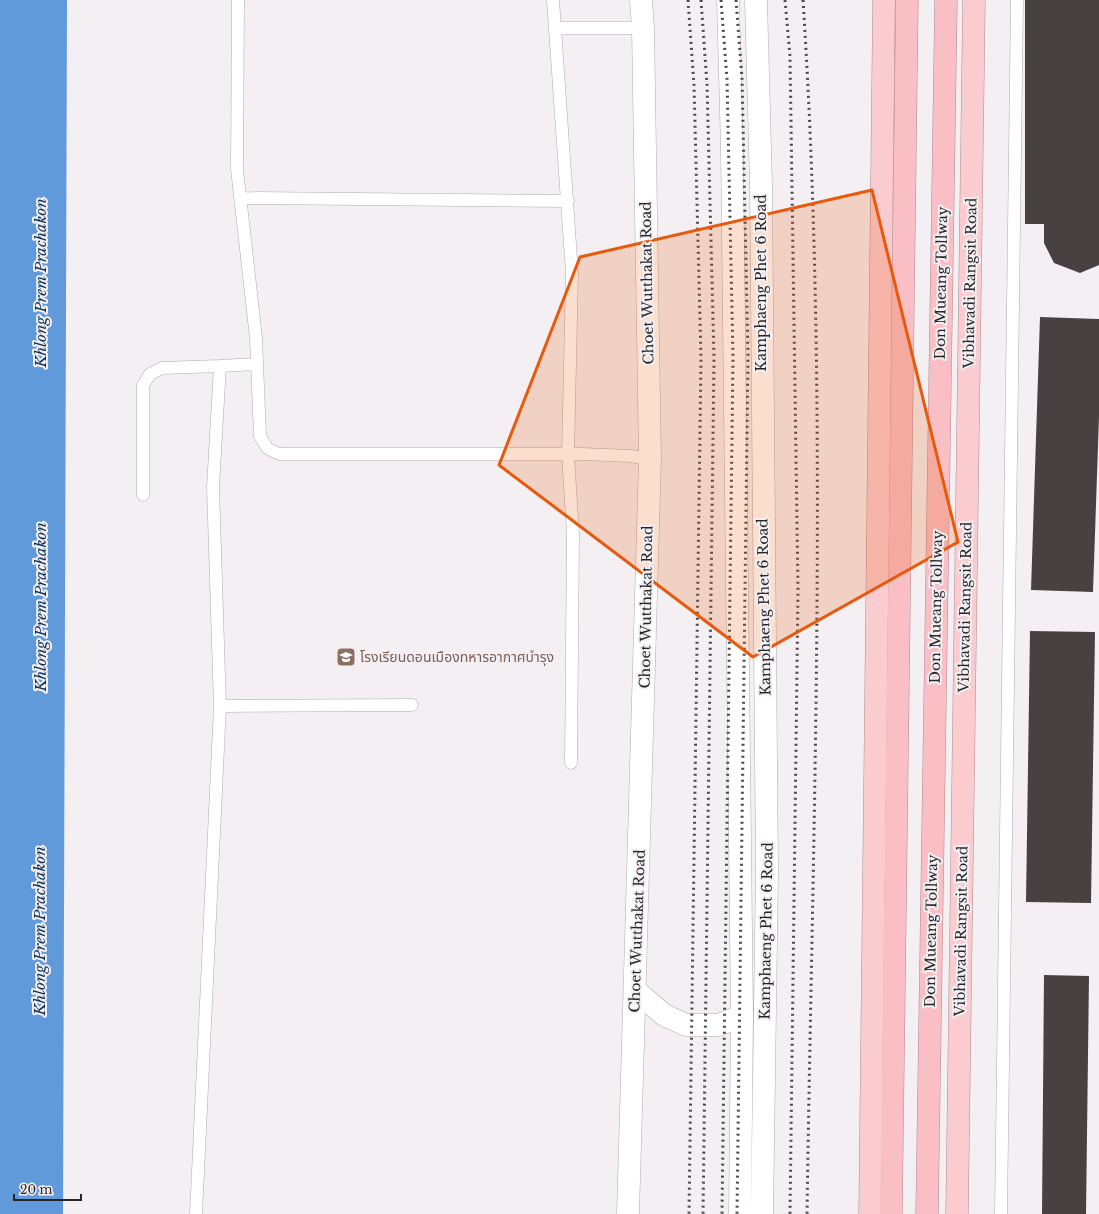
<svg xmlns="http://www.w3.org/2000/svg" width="1099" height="1214" font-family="'Libre Baskerville','Noto Sans Thai',serif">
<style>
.water{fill:#609adb}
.building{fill:#474241}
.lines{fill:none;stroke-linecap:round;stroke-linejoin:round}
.service-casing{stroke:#afabaf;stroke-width:13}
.secondary-casing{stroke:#afabaf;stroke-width:23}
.trunk-casing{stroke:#af898d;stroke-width:23}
.motorway-casing{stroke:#af898d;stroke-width:23}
.service{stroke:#fff;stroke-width:12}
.secondary{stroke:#fff;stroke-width:22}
.trunk{stroke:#faccd0;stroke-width:22}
.motorway{stroke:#f9bfc5;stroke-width:22}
.rail{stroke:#4b4a4b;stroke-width:3;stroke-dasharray:2 4;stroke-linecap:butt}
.marked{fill:#e8590c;fill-opacity:0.2;stroke:#e8590c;stroke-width:3;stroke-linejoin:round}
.labels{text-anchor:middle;stroke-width:4;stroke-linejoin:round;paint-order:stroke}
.street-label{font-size:14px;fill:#262526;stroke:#f3eff3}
.education-label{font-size:14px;fill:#785e54;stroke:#f3eff3;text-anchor:start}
.water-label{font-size:15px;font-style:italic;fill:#06305a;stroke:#f3eff3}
</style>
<rect width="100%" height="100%" fill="#f3eff3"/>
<path class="water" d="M0 0H67L63 1214H0Z"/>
<path class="building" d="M1025 0H1099V265L1080 273 1054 263 1044 243V224H1025Z
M1040 317 1099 319V417L1093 592 1031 590Z
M1030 631 1095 632 1091 903 1026 902Z
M1044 975 1089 976 1086 1214H1042Z"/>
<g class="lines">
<defs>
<path id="service" d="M238 0 237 169 256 338 260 436 267 448 279 454H583L630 456 650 459
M553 0 572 273 568 455 573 534 571 763
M556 28H643
M241 198 568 201
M143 495V385L150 374 162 368 220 366
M220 706 412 705
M196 1214 220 706 213 487 220 366 257 364
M1001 1214 1017 0"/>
<path id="secondary" d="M728 0 732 148 742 1016 740 1214
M756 0 761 186 767 871 762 1214
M636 991 664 1015 686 1025H718L742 1016
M628 1214 650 459 643 28 641 0"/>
<path id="trunk" d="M870 1214 884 0
M957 1214 974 0"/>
<path id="motorway" d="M891 1214 907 0
M927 1214 946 0"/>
</defs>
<use href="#service" class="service-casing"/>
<use href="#secondary" class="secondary-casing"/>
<use href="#trunk" class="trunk-casing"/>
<use href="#motorway" class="motorway-casing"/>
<use href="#service" class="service"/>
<use href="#secondary" class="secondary"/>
<use href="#trunk" class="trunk"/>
<use href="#motorway" class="motorway"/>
<path class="rail" d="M688 0 694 85 701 359 689 1214
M701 0 707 84 714 359 703 1214
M721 0 727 79 733 357 722 1214
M736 0 742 78 748 356 737 1214
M785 0 790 56 798 590 790 1214
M803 0C829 404 813 810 807 1214"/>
</g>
<path class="marked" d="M872 190 958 542 753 657 499 465 580 257Z"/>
<defs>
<symbol id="school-square" viewBox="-11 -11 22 22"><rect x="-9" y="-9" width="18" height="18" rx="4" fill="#8d6e63" stroke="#f3eff3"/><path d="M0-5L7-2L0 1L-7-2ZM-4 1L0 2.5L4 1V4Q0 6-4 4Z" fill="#fff"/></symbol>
</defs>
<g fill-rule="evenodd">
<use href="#school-square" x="335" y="646" width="22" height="22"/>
</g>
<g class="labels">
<g class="street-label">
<text transform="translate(647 283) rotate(-91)" y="5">Choet Wutthakat Road</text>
<text transform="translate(761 283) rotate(-90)" y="5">Kamphaeng Phet 6 Road</text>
<text transform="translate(941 283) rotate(-89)" y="5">Don Mueang Tollway</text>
<text transform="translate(970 283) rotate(-89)" y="5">Vibhavadi Rangsit Road</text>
<text transform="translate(646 607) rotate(-89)" y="5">Choet Wutthakat Road</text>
<text transform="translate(764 607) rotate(-91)" y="5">Kamphaeng Phet 6 Road</text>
<text transform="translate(936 607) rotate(-89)" y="5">Don Mueang Tollway</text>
<text transform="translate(965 607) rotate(-89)" y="5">Vibhavadi Rangsit Road</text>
<text transform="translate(637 931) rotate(-88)" y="5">Choet Wutthakat Road</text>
<text transform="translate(766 931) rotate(-89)" y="5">Kamphaeng Phet 6 Road</text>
<text transform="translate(931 931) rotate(-89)" y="5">Don Mueang Tollway</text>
<text transform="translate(961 931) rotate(-89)" y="5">Vibhavadi Rangsit Road</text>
</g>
<g class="education-label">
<text x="360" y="662">โรงเรียนดอนเมืองทหารอากาศบำรุง</text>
</g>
<g class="water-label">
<text transform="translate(41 283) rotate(-90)" y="5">Khlong Prem Prachakon</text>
<text transform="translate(41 607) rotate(-90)" y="5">Khlong Prem Prachakon</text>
<text transform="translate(40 931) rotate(-90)" y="5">Khlong Prem Prachakon</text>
</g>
</g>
<path d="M14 1194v6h67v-6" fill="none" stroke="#262526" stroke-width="2"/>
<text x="20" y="1194" font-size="12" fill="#262526" stroke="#f3eff3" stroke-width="3" paint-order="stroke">20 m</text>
</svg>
